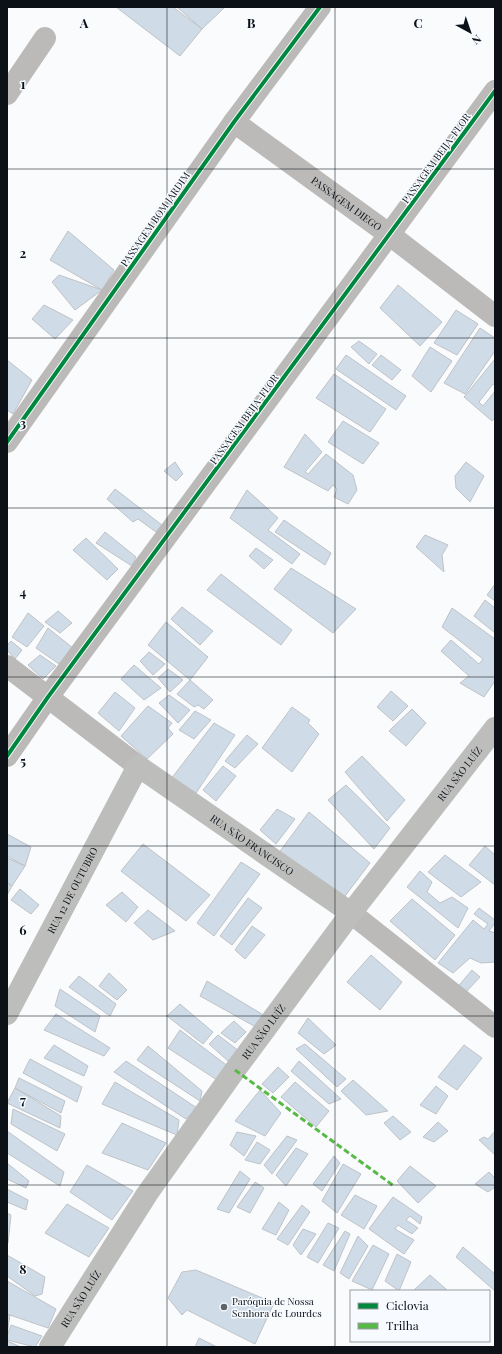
<svg xmlns="http://www.w3.org/2000/svg" width="502" height="1354" font-family="'Playfair Display',serif">
<style>
.building{fill:#cfdbe6;stroke:#bfc3c7}
.lines{fill:none;stroke-linecap:round;stroke-linejoin:round}
.minor{stroke:#bbbab9;stroke-width:22}
.major{stroke:#bdbebc;stroke-width:22}
.quiet{stroke:#58b947;stroke-width:3;stroke-dasharray:6 3;stroke-linecap:butt}
.cycleway-casing{stroke:#f7fbff;stroke-width:6}
.cycleway{stroke:#00873e;stroke-width:4}
.grid{fill:none;stroke:#0b1117;stroke-width:1;stroke-opacity:0.55}
.poi-dot{fill:#5e6368;stroke:#f7fbff;stroke-width:1.5}
.labels{text-anchor:middle;stroke-width:3;stroke-linejoin:round;paint-order:stroke}
.street-label{font-size:10px;fill:#0b1117;stroke:#f7fbff}
.poi-label{font-size:10px;fill:#0b1117;stroke:#f7fbff;text-anchor:start}
.grid-label{font-size:13px;text-anchor:middle;font-weight:bold;fill:#0b1117;stroke:#f7fbff;stroke-width:3;stroke-linejoin:round;paint-order:stroke}
</style>
<rect width="100%" height="100%" fill="#f9fbfd"/>
<path class="building" d="M116 7H173L202 29 180 56Z
M177 7H225L202 29Z
M68 231 114 270 102 290 50 260Z
M59 275 102 290 75 310 52 282Z
M398 285 442 322 420 346 380 308Z
M44 305 73 320 55 339 32 319Z
M456 310 478 324 457 355 434 343Z
M480 328 495 338V351L465 394 444 383Z
M359 341 377 354 369 364 351 347Z
M430 347 452 361 431 392 412 376Z
M346 355 406 396 396 410 336 369Z
M381 355 401 370 392 380 372 365Z
M495 359V385L493 384 479 402 483 406 495 391V417L492 421 464 397Z
M7 360 32 380 13 414 7 410Z
M334 374 386 409 370 432 316 398Z
M343 421 379 443 363 464 328 442Z
M305 434 322 452 305 472 308 474 326 454 353 475 357 490 348 504 334 497 337 489 333 485 328 491 284 467Z
M175 462 183 474 176 481 164 471Z
M466 462 484 476 470 502 456 488 455 476Z
M115 489 162 525 156 532 138 519 133 522 107 499Z
M247 490 278 518 268 530 300 554 292 564 230 518Z
M284 520 331 553 325 565 275 532Z
M105 532 136 557 132 566 96 543Z
M425 535 448 545 442 555 444 572 416 547Z
M86 538 118 569 107 580 73 550Z
M256 548 273 560 264 569 249 556Z
M291 568 356 609 333 633 274 589Z
M221 574 292 630 281 645 207 590Z
M495 584V601L487 595Z
M485 600 495 608V633L474 616Z
M182 607 213 631 200 645 171 619Z
M452 608 495 639V681L484 697 460 683 469 676 441 651 451 640 479 664 483 659 442 627Z
M58 611 72 623 60 633 45 622Z
M28 613 44 626 27 647 12 637Z
M166 622 208 657 190 680 148 645Z
M48 628 73 648 59 664 36 648Z
M11 641 22 650 15 659 7 650V645Z
M149 652 165 664 153 675 140 661Z
M40 655 56 666 43 679 28 665Z
M134 665 161 688 144 700 121 679Z
M168 669 183 680 170 692 158 678Z
M190 680 213 700 204 709 198 705 194 707 177 694Z
M391 691 408 706 393 721 377 707Z
M115 692 135 708 119 731 98 713Z
M169 695 190 710 178 723 159 703Z
M148 706 172 723 168 728 173 734 147 759 121 736Z
M292 707 310 720 308 723 319 734 292 772 262 748Z
M412 709 426 723 406 746 389 731Z
M195 711 211 720 194 739 179 730Z
M214 723 235 735 196 793 171 779Z
M247 735 258 744 235 768 225 761Z
M362 756 405 800 387 821 345 772Z
M223 766 236 776 216 801 203 790Z
M346 785 390 828 374 849 328 800Z
M277 809 295 819 276 844 260 830Z
M309 812 370 863 342 900 278 854Z
M7 834 31 847 25 866 7 856Z
M143 844 210 895 186 921 121 871Z
M485 846 495 855V885L469 865Z
M445 855 481 882 461 897 428 872Z
M7 858 25 866 12 886 7 882Z
M241 862 260 874 214 936 197 923Z
M420 871 432 882 427 892 440 903 452 897 468 908 458 928 407 887Z
M7 883 12 886 7 895Z
M20 889 39 905 31 914 11 900Z
M122 892 138 907 126 922 106 905Z
M248 898 262 908 232 945 220 936Z
M412 899 455 935 435 960 390 921Z
M479 908 495 920V923L489 931 495 933V962L481 963 470 958 453 973 438 963 473 920 484 929 488 924 474 914Z
M148 910 175 931 153 940 134 923Z
M252 926 265 935 245 959 235 950Z
M371 955 402 982 380 1010 347 982Z
M472 970 480 977 465 993 456 989Z
M109 973 127 990 117 1000 99 986Z
M79 976 116 1004 110 1016 69 987Z
M207 981 265 1016 254 1026 200 996Z
M60 989 100 1016 95 1032 55 1006Z
M180 1004 213 1032 203 1044 167 1016Z
M56 1014 110 1048 104 1056 44 1030Z
M308 1018 336 1045 324 1054 298 1033Z
M234 1021 246 1032 235 1043 221 1033Z
M180 1030 229 1067 217 1080 168 1048Z
M218 1035 239 1051 228 1061 209 1044Z
M305 1044 346 1079 337 1087 296 1049Z
M54 1045 88 1066 84 1076 44 1058Z
M464 1045 482 1058 457 1090 438 1077Z
M148 1046 202 1091 200 1101 137 1060Z
M30 1059 82 1087 77 1102 23 1073Z
M126 1061 197 1108 186 1119 114 1072Z
M299 1061 341 1099 329 1104 291 1071Z
M278 1067 289 1077 273 1093 262 1084Z
M19 1078 65 1101 61 1113 15 1088Z
M353 1080 388 1111 366 1115 341 1091Z
M115 1082 179 1120 177 1135 102 1104Z
M295 1082 329 1111 316 1127 281 1097Z
M436 1086 448 1096 436 1114 420 1105Z
M15 1088 61 1116 60 1128 7 1103Z
M260 1090 281 1113 265 1136 235 1121Z
M13 1109 65 1134 57 1151 11 1124Z
M393 1116 411 1132 400 1140 384 1123Z
M438 1122 448 1131 434 1142 423 1137Z
M122 1123 166 1143 148 1170 102 1153Z
M7 1131 64 1172 60 1186 7 1153Z
M495 1131V1155L479 1140 484 1137 488 1139Z
M237 1132 256 1136 244 1156 230 1145Z
M287 1136 297 1140 272 1174 264 1165Z
M257 1142 270 1150 260 1164 245 1160Z
M296 1148 308 1154 286 1186 276 1175Z
M334 1156 340 1163 322 1191 313 1184Z
M7 1163 29 1181 26 1188 7 1179Z
M343 1164 361 1174 337 1213 322 1201Z
M87 1165 133 1191 112 1220 70 1192Z
M410 1166 436 1186 418 1203 397 1181Z
M240 1171 250 1179 229 1213 217 1209Z
M489 1172 495 1178V1187L488 1192 475 1184Z
M255 1182 264 1188 250 1213 237 1207Z
M7 1189 28 1200 26 1210 7 1202Z
M355 1195 377 1206 364 1229 341 1215Z
M393 1197 422 1217 420 1224 410 1216 406 1220 418 1228 412 1234 398 1225 395 1229 414 1240 404 1254 369 1229Z
M279 1202 289 1210 276 1235 262 1229Z
M67 1204 109 1228 89 1257 45 1233Z
M302 1205 310 1212 288 1245 277 1239Z
M7 1213 11 1215 8 1243H7Z
M328 1223 339 1228 318 1263 307 1257Z
M303 1229 316 1234 301 1255 293 1245Z
M345 1231 350 1234 334 1271 323 1265Z
M358 1236 368 1246 349 1279 340 1273Z
M373 1245 389 1254 372 1290 352 1281Z
M463 1247 495 1274V1291L456 1257Z
M397 1254 411 1262 399 1291 385 1281Z
M7 1255 45 1277 42 1294 35 1296 7 1276Z
M196 1270 274 1303 255 1344 187 1310 182 1315 168 1298 182 1272Z
M430 1275 446 1289V1291H413Z
M7 1281 56 1309 48 1328 7 1314Z
M7 1315H10L7 1334Z
M11 1325 42 1336 35 1347 7 1340V1336Z
M199 1338 217 1347H195Z
M7 1341 21 1347H7Z"/>
<g class="lines">
<g class="minor">
<path d="M7 94 45 38"/>
<path id="s1" d="M234 122 390 235 495 316"/>
<path d="M7 442 234 122 320 7"/>
<path d="M7 666 138 766"/>
<path d="M7 756 48 697 495 91"/>
<path d="M351 913 495 1027"/>
</g>
<g class="major">
<path id="s2" d="M7 1014 138 766 351 913"/>
<path id="s3" d="M50 1347 147 1194 235 1070 351 913 495 728"/>
</g>
<path class="quiet" d="M235 1070 394 1186"/>
<defs>
<path id="cycleway" d="M7 442 234 122 320 7
M7 756 48 697 495 91"/>
</defs>
<use href="#cycleway" class="cycleway-casing"/>
<use href="#cycleway" class="cycleway"/>
</g>
<path class="grid" d="M167 7V1347M335 7V1347M7 169H495M7 338H495M7 508H495M7 677H495M7 846H495M7 1016H495M7 1185H495"/>
<circle class="poi-dot" cx="224" cy="1307" r="4"/>
<g class="labels">
<g class="street-label">
<text transform="translate(436 158) rotate(-54)" y="4">PASSAGEM BEIJA-FLOR</text>
<text dy="4" stroke="none"><textPath href="#s1" startOffset="139">PASSAGEM DIEGO</textPath></text>
<text transform="translate(155 219) rotate(-55)" y="4">PASSAGEM BOM JARDIM</text>
<text transform="translate(244 419) rotate(-54)" y="4">PASSAGEM BEIJA-FLOR</text>
<text dy="4" stroke="none"><textPath href="#s3" startOffset="705">RUA SÃO LUÍZ</textPath></text>
<text dy="4" stroke="none"><textPath href="#s2" startOffset="419">RUA SÃO FRANCISCO</textPath></text>
<text dy="4" stroke="none"><textPath href="#s2" startOffset="140">RUA 12 DE OUTUBRO</textPath></text>
<text dy="4" stroke="none"><textPath href="#s3" startOffset="381">RUA SÃO LUÍZ</textPath></text>
<text dy="4" stroke="none"><textPath href="#s3" startOffset="57">RUA SÃO LUÍZ</textPath></text>
</g>
<g class="poi-label">
<text x="232" y="1305">Paróquia de Nossa<tspan x="232" dy="12">Senhora de Lourdes</tspan></text>
</g>
</g>
<g class="grid-label">
<text x="84" y="28">A</text>
<text x="251" y="28">B</text>
<text x="418" y="28">C</text>
<text x="23" y="89">1</text>
<text x="23" y="258">2</text>
<text x="23" y="428">3</text>
<text x="23" y="597">4</text>
<text x="23" y="766">5</text>
<text x="23" y="935">6</text>
<text x="23" y="1105">7</text>
<text x="23" y="1274">8</text>
</g>
<rect width="502" height="1354" fill="none" stroke="#0b1117" stroke-width="16"/>
<rect x="350" y="1290" width="140" height="52" fill="#f7fbff" stroke="#999da2"/>
<rect x="358" y="1303" width="20" height="6" fill="#00873e" stroke="#999da2"/>
<text x="386" y="1310" font-size="12" fill="#0b1117">Ciclovia</text>
<rect x="358" y="1323" width="20" height="6" fill="#58b947" stroke="#999da2"/>
<text x="386" y="1330" font-size="12" fill="#0b1117">Trilha</text>
<g transform="translate(470 32) rotate(140)" stroke="#f7fbff" stroke-width="3" paint-order="stroke">
<path d="M0-3L7 15L0 10L-7 15Z" fill="#0b1117"/>
<text y="-6" font-size="11" font-weight="bold" text-anchor="middle" fill="#0b1117">N</text>
</g>
</svg>
